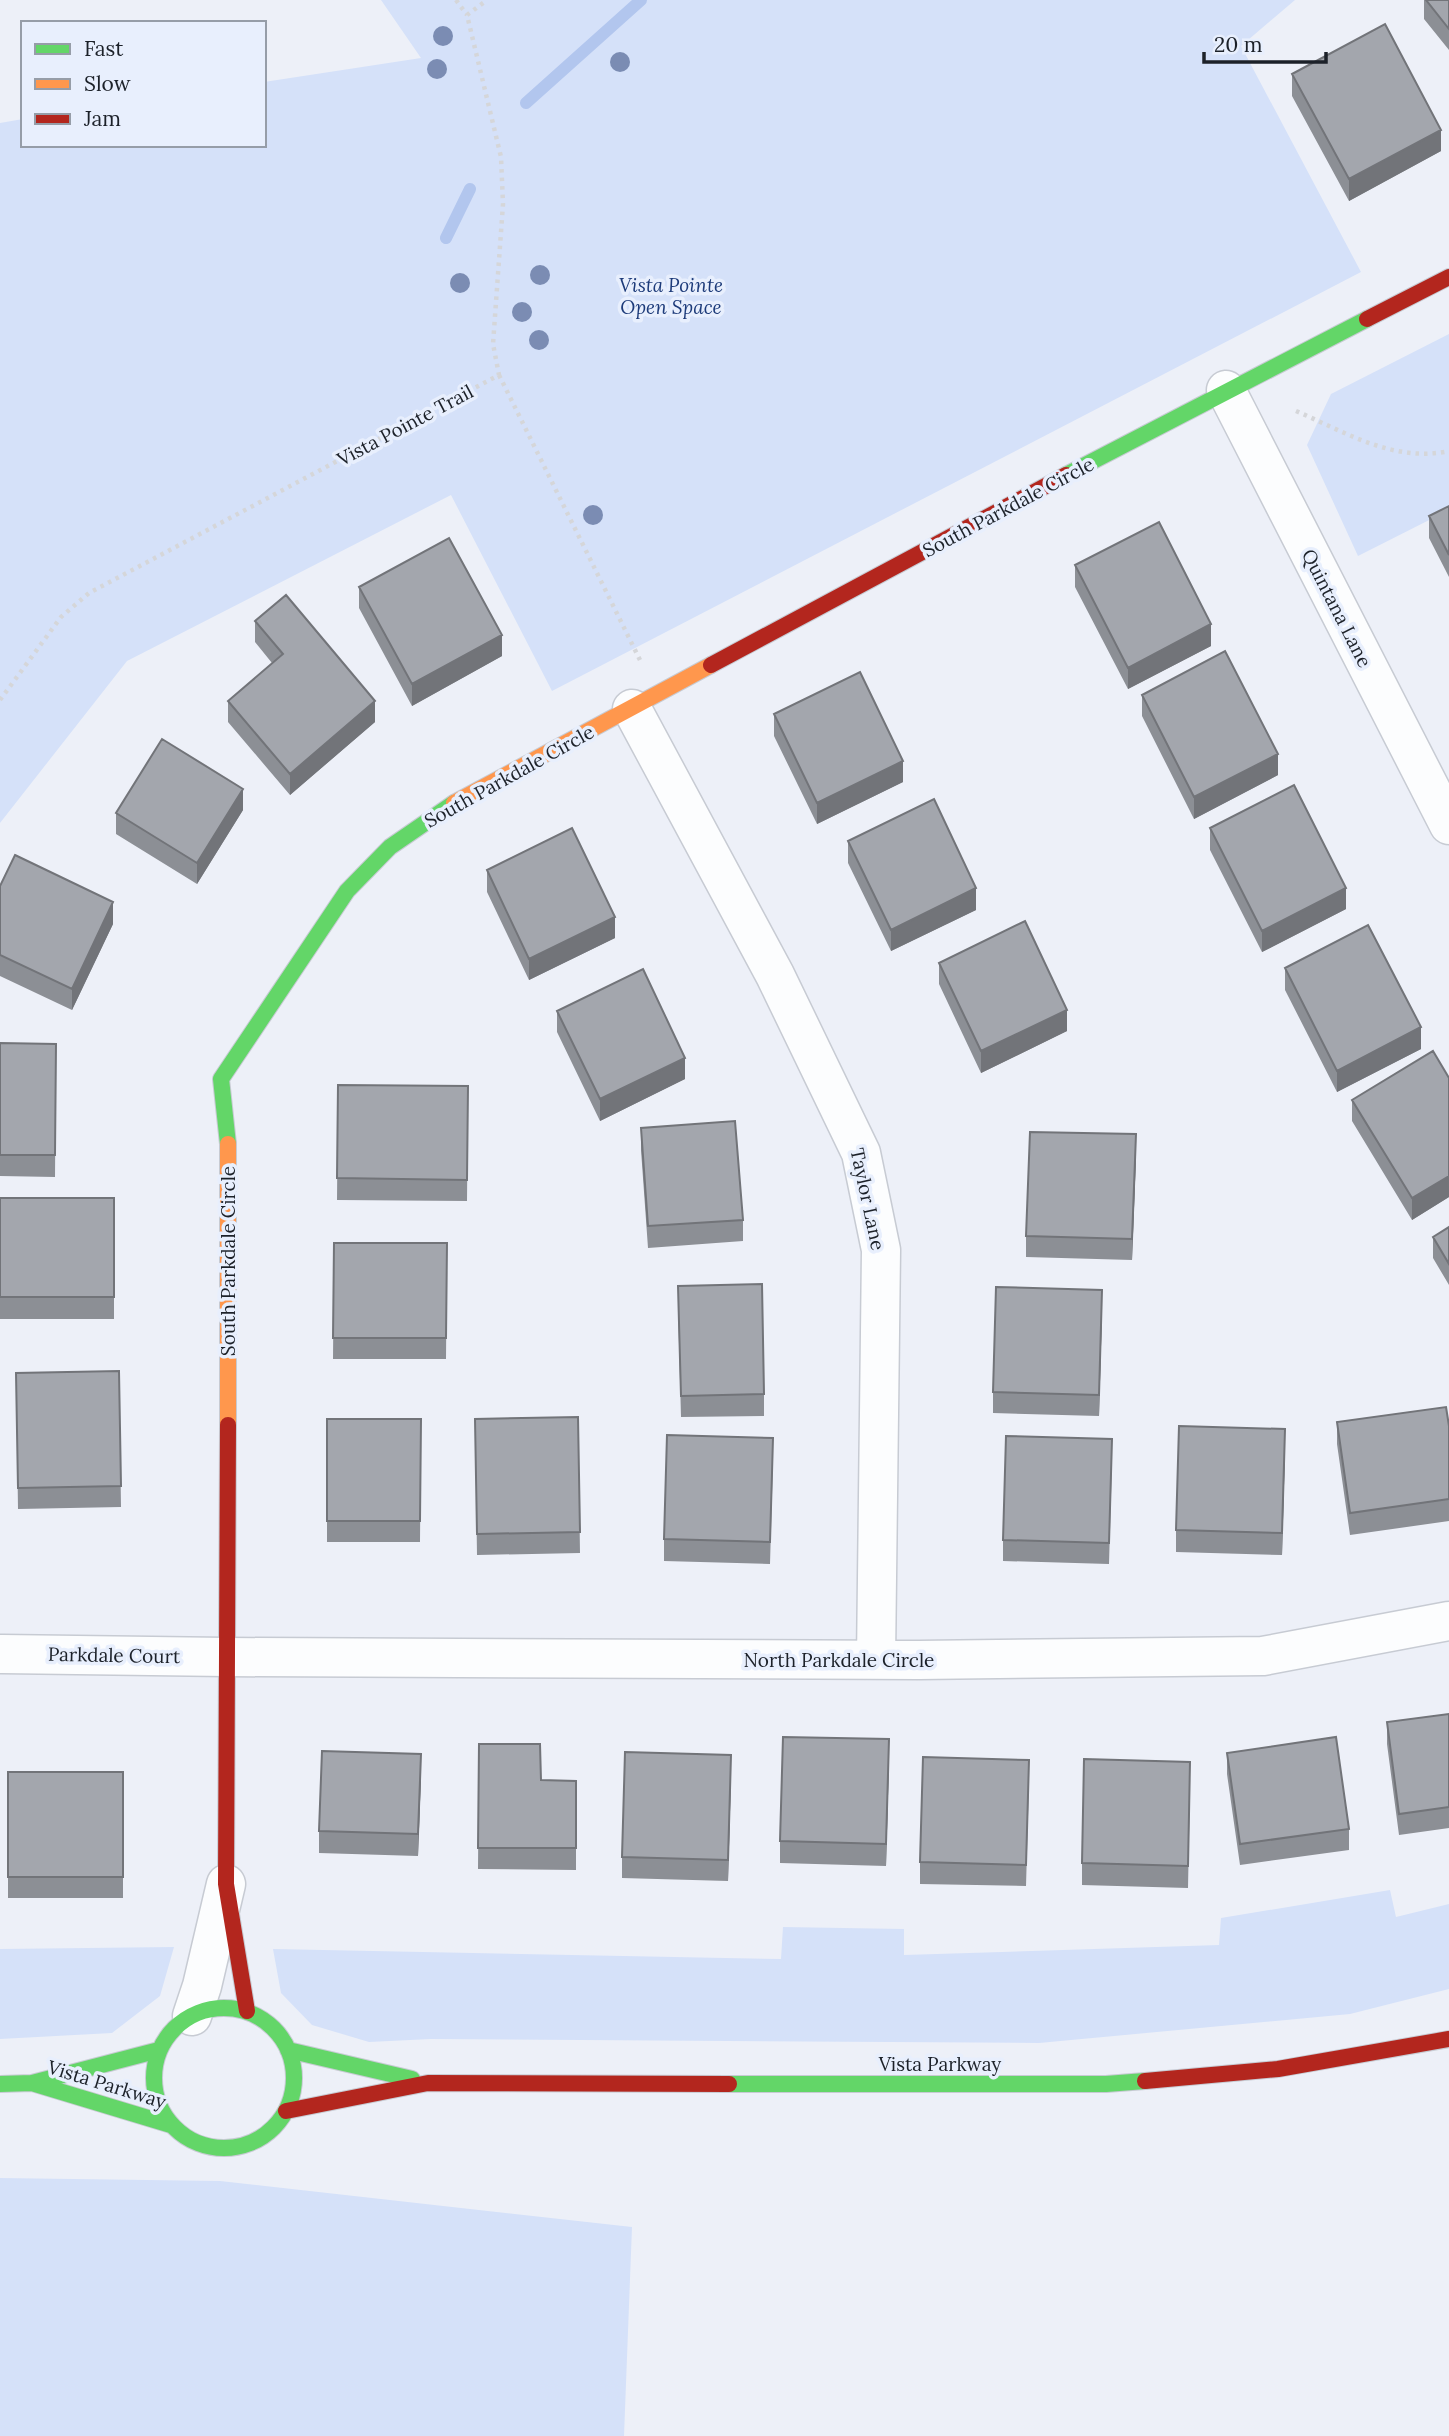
<svg xmlns="http://www.w3.org/2000/svg" width="1449" height="2436" font-family="Lora,serif">
<style>
.green{fill:#d5e1f9}
.lines{fill:none;stroke-linecap:round;stroke-linejoin:round}
.stream{stroke:#b2c6ee;stroke-width:12}
.street-casing{stroke:#c7cbd3;stroke-width:41}
.fast-casing{stroke:#c7cbd3;stroke-width:18}
.slow-casing{stroke:#c7cbd3;stroke-width:18}
.jam-casing{stroke:#c7cbd3;stroke-width:18}
.path{stroke:#d5d6d9;stroke-width:4.5;stroke-dasharray:3.5 5;stroke-linecap:butt}
.street{stroke:#fcfdfe;stroke-width:38}
.fast{stroke:#63d668;stroke-width:16}
.slow{stroke:#ff974d;stroke-width:16}
.jam{stroke:#b3261e;stroke-width:16}
.tree{fill:#7b8cb3}
.wall{fill:#8c8f95}
.shaded-wall{fill:#727479}
.building{fill:#a3a6ad;stroke:#727479;stroke-width:2}
.labels{text-anchor:middle;stroke-width:7;stroke-linejoin:round;paint-order:stroke}
.park-label{font-size:19px;font-style:italic;fill:#1d3b7a;stroke:#e8effd}
.street-label{font-size:19px;fill:#1c2129;stroke:#e8effd}
</style>
<rect width="100%" height="100%" fill="#edf0f8"/>
<path class="green" d="M381 0H1295L1241 46 1361 272 552 691 451 495 127 661 0 823V123L23 119V145H264V82L421 58Z
M1449 334V510L1358 556 1307 445 1331 394Z
M1390 1890 1396 1917 1449 1904V1989L1350 2014 1039 2043 431 2039 369 2042 312 2025 281 1993 273 1949 781 1959 783 1927 904 1929V1955L1219 1945 1221 1918Z
M174 1947 160 1996 112 2033 0 2039V1949Z
M0 2178 220 2181 632 2227 624 2436H0Z"/>
<g class="lines">
<path class="stream" d="M526 103 641 0
M446 238 470 189"/>
<defs>
<path id="street" d="M1226 390 1449 825
M632 709 775 975 861 1153 881 1250 876 1660
M2 1654 226 1657 919 1660 1263 1656 1449 1621
M192 2016 202 1986 226 1884"/>
<path id="fast" d="M1066 475 1367 319
M228 1144 221 1079 347 891 390 847 454 803
M154 2078a70 70 0 1 1 140 0a70 70 0 1 1-140 0Z
M288 2050 412 2079
M32 2083 171 2125
M0 2084 32 2083 159 2050
M729 2084H1106L1145 2081"/>
<path id="slow" d="M454 803 711 665
M228 1425V1144"/>
<path id="jam" d="M1367 319 1449 277
M711 665 1066 475
M228 1425 226 1884 247 2011
M1145 2081 1278 2069 1449 2039
M286 2111 428 2083 729 2084"/>
</defs>
<use href="#street" class="street-casing"/>
<use href="#fast" class="fast-casing"/>
<use href="#slow" class="slow-casing"/>
<use href="#jam" class="jam-casing"/>
<path class="path" d="M456 0 467 15
M499 375 640 660
M1296 411C1345 432 1394 463 1449 451
M0 700 61 617 89 593 499 375 493 344 503 204 501 157 467 15 487 0"/>
<use href="#street" class="street"/>
<use href="#fast" class="fast"/>
<use href="#slow" class="slow"/>
<use href="#jam" class="jam"/>
</g>
<g class="tree">
<circle cx="443" cy="36" r="10"/>
<circle cx="620" cy="62" r="10"/>
<circle cx="437" cy="69" r="10"/>
<circle cx="540" cy="275" r="10"/>
<circle cx="460" cy="283" r="10"/>
<circle cx="522" cy="312" r="10"/>
<circle cx="539" cy="340" r="10"/>
<circle cx="593" cy="515" r="10"/>
</g>
<path class="wall" d="M1424 0H1449V50L1424 19Z
M1292 74 1441 151 1349 201 1292 96Z
M1449 506V577L1429 538V516Z
M1075 565 1211 646 1128 689 1075 587Z
M359 587 502 656 412 706 359 608Z
M255 621 375 722 290 795 228 722V701L272 663 255 642Z
M1142 695 1278 775 1194 819 1142 716Z
M774 714 903 782 817 824 774 736Z
M243 810 197 884 116 834V813Z
M1210 828 1346 909 1262 952 1210 850Z
M848 841 976 910 891 951 848 863Z
M487 870 615 938 529 980 487 892Z
M0 886 113 924 72 1010 0 976Z
M939 963 1067 1031 981 1073 939 984Z
M1285 968 1421 1049 1337 1092 1285 990Z
M557 1011 685 1079 600 1121 557 1032Z
M0 1043 56 1044 55 1177 0 1176Z
M1449 1078V1197L1412 1220 1352 1121V1100Z
M338 1085 468 1086 467 1201 337 1200Z
M641 1128 743 1220V1241L648 1248 641 1150Z
M1136 1156 1132 1260 1026 1257V1236Z
M0 1198H114V1319H0Z
M1449 1227V1285L1433 1258V1237Z
M334 1243H447L446 1359H333Z
M678 1307 764 1394V1416L681 1417Z
M1102 1312 1099 1416 993 1413V1392Z
M119 1371 121 1507 18 1509 16 1373Z
M578 1417 580 1553 477 1555 475 1419Z
M327 1419H421L420 1542H327Z
M1337 1422 1449 1426V1521L1350 1535 1337 1444Z
M1285 1451 1282 1555 1176 1552V1530Z
M773 1460 770 1564 664 1561V1539Z
M1112 1460 1109 1564 1003 1561V1540Z
M1449 1714V1828L1399 1835 1387 1744V1722Z
M479 1744 541 1780 576 1781V1870L478 1869Z
M1227 1753 1349 1829V1850L1240 1865 1227 1774Z
M889 1761 886 1866 780 1863V1841Z
M8 1772H123V1898H8Z
M421 1775 418 1856 319 1853V1831Z
M731 1777 728 1881 622 1878V1857Z
M1029 1782 1026 1886 920 1884V1862Z
M1190 1784 1188 1888 1082 1885V1863Z"/>
<path class="shaded-wall" d="M1441 130V151L1349 201V179Z
M1211 624V646L1128 689V668Z
M502 635V656L412 706V684Z
M375 701V722L290 795V774Z
M1278 754V775L1194 819V797Z
M903 761V782L817 824V803Z
M243 789V810L197 884V863Z
M976 888V910L891 951V930Z
M1346 888V909L1262 952V931Z
M113 902V924L72 1010V989Z
M615 917V938L529 980V959Z
M1067 1010V1031L981 1073V1051Z
M1421 1027V1049L1337 1092V1071Z
M685 1058V1079L600 1121V1099Z
M1136 1134V1156L1132 1260V1239Z
M1449 1176V1197L1412 1220V1198Z
M1102 1290V1312L1099 1416V1395Z
M1285 1429V1451L1282 1555V1533Z
M889 1739V1761L886 1866V1844Z
M421 1754V1775L418 1856V1834Z
M731 1755V1777L728 1881V1860Z"/>
<path class="building" d="M1426 0H1449V29Z
M1385 24 1441 130 1349 179 1292 74Z
M1449 506V555L1429 516Z
M1159 522 1211 624 1128 668 1075 565Z
M449 538 502 635 412 684 359 587Z
M286 595 375 701 290 774 228 701 283 654 255 621Z
M1225 651 1278 754 1194 797 1142 695Z
M860 672 903 761 817 803 774 714Z
M162 739 243 789 197 863 116 813Z
M1294 785 1346 888 1262 931 1210 828Z
M934 799 976 888 891 930 848 841Z
M572 828 615 917 529 959 487 870Z
M15 855 113 902 72 989 0 955V886Z
M1025 921 1067 1010 981 1051 939 963Z
M1368 925 1421 1027 1337 1071 1285 968Z
M643 969 685 1058 600 1099 557 1011Z
M0 1043 56 1044 55 1155H0Z
M1433 1051 1449 1078V1176L1412 1198 1352 1100Z
M338 1085 468 1086 467 1180 337 1178Z
M735 1121 743 1220 648 1226 641 1128Z
M1030 1132 1136 1134 1132 1239 1026 1236Z
M0 1198H114V1297H0Z
M1449 1227V1264L1433 1237Z
M334 1243H447L446 1338H333Z
M762 1284 764 1394 681 1396 678 1286Z
M996 1287 1102 1290 1099 1395 993 1392Z
M119 1371 121 1486 18 1488 16 1373Z
M1446 1407 1449 1426V1499L1350 1513 1337 1422Z
M578 1417 580 1532 477 1534 475 1419Z
M327 1419H421L420 1521H327Z
M1179 1426 1285 1429 1282 1533 1176 1530Z
M667 1435 773 1438 770 1542 664 1539Z
M1006 1436 1112 1439 1109 1543 1003 1540Z
M1449 1714V1807L1399 1814 1387 1722Z
M783 1737 889 1739 886 1844 780 1841Z
M1336 1737 1349 1829 1240 1844 1227 1753Z
M479 1744H540L541 1780 576 1781V1848H478Z
M322 1751 421 1754 418 1834 319 1831Z
M625 1752 731 1755 728 1860 622 1857Z
M923 1757 1029 1760 1026 1865 920 1862Z
M1084 1759 1190 1762 1188 1866 1082 1863Z
M8 1772H123V1877H8Z"/>
<g class="labels">
<g class="park-label">
<text x="671" y="292">Vista Pointe<tspan x="671" dy="22">Open Space</tspan></text>
</g>
<g class="street-label">
<text transform="translate(405 425) rotate(-28)" y="7">Vista Pointe Trail</text>
<text transform="translate(1008 507) rotate(-28)" y="7">South Parkdale Circle</text>
<text transform="translate(1337 608) rotate(63)" y="7">Quintana Lane</text>
<text transform="translate(509 776) rotate(-29)" y="7">South Parkdale Circle</text>
<text transform="translate(868 1199) rotate(78)" y="7">Taylor Lane</text>
<text transform="translate(228 1261) rotate(-90)" y="7">South Parkdale Circle</text>
<text transform="translate(114 1655) rotate(1)" y="7">Parkdale Court</text>
<text x="839" y="1667">North Parkdale Circle</text>
<text x="940" y="2071">Vista Parkway</text>
<text transform="translate(107 2084) rotate(17)" y="7">Vista Parkway</text>
</g>
</g>
<rect x="21" y="21" width="245" height="126" fill="#e8effd" stroke="#969da8" stroke-width="2"/>
<rect x="35" y="44" width="35" height="10" fill="#63d668" stroke="#969da8" stroke-width="2"/>
<text x="84" y="56" font-size="21" fill="#1c2129">Fast</text>
<rect x="35" y="79" width="35" height="10" fill="#ff974d" stroke="#969da8" stroke-width="2"/>
<text x="84" y="91" font-size="21" fill="#1c2129">Slow</text>
<rect x="35" y="114" width="35" height="10" fill="#b3261e" stroke="#969da8" stroke-width="2"/>
<text x="84" y="126" font-size="21" fill="#1c2129">Jam</text>
<path d="M1204 52v10h122v-10" fill="none" stroke="#1c2129" stroke-width="3.5"/>
<text x="1214" y="52" font-size="21" fill="#1c2129" stroke="#e8effd" stroke-width="5" paint-order="stroke">20 m</text>
</svg>
